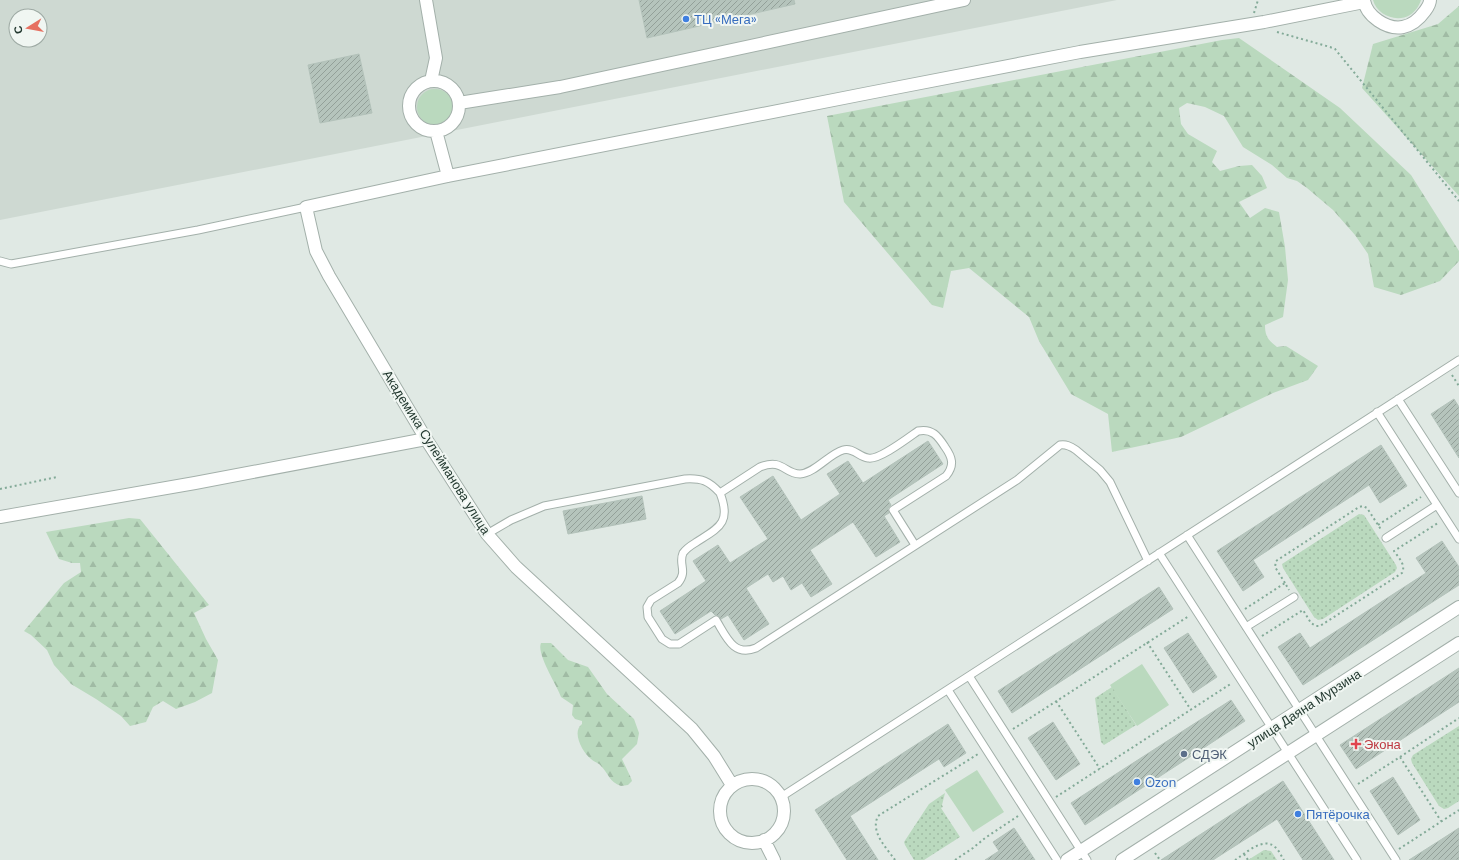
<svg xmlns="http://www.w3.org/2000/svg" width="1459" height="860" font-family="'DM Sans',sans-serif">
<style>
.built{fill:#ced9d2;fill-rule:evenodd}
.green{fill:#bad9be}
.forest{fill:url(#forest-firs)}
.park{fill:url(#park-dots)}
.building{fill:url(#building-hatch);stroke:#b3c2ba}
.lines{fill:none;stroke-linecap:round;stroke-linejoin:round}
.service-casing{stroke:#a3b0aa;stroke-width:9}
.minor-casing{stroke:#a3b0aa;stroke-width:14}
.path{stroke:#83aa98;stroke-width:2;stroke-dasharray:2 3;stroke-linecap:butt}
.service{stroke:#fff;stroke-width:7}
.minor{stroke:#fff;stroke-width:12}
.shop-dot{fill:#3f7fe0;stroke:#f0f6f2;stroke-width:1.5}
.health-dot{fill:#e0444e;stroke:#f0f6f2;stroke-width:1.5}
.service-dot{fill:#5c6f8a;stroke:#f0f6f2;stroke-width:1.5}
.labels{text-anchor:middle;stroke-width:4;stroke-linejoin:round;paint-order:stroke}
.shop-label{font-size:13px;fill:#366cbe;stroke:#f0f6f2;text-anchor:start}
.street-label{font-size:13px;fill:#22382f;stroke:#f0f6f2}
.health-label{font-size:13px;fill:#be3a42;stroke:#f0f6f2;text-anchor:start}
.service-label{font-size:13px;fill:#4e5e75;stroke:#f0f6f2;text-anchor:start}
</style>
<defs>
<pattern id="forest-firs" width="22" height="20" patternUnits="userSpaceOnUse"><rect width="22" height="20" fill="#bad9be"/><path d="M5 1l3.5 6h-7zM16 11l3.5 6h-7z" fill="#a0bba4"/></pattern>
<pattern id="park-dots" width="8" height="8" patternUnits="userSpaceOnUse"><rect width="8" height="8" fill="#bad9be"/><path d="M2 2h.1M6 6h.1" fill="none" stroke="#a0bba4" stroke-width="1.8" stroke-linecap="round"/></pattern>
<pattern id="building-hatch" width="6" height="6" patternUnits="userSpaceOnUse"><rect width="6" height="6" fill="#b5c4bc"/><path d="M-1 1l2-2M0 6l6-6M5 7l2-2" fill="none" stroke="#93a099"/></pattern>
</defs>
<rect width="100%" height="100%" fill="#e0e9e4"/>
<path class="built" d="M0 0H1117L0 220ZM16 16H40V40H16Z"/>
<path class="green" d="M1373 0H1421C1419 6 1416 11 1410 15 1396 23 1377 15 1373 0Z
M417 107a18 18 0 1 1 36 0a18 18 0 1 1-36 0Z
M1142 664 1169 705 1137 726 1110 685Z
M977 770 1004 812 973 832 945 790Z"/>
<path class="forest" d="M1459 6V196L1362 88 1373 44 1438 24Z
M1239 38 1340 108 1411 175 1459 251V261L1440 281 1401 295 1374 287 1368 254 1355 235 1333 210 1307 188 1297 181 1287 178 1272 165 1243 147 1224 116 1205 107 1187 103 1179 108 1181 124 1188 134 1217 151 1212 162 1220 171 1239 166 1252 165 1262 176 1267 188 1239 202 1250 218 1265 208 1279 212 1285 247 1288 280 1283 317 1265 325C1265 336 1268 340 1277 347L1286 346 1318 366 1308 380 1273 393 1181 437 1112 452 1108 414 1071 394 1039 341 1029 317 969 268 951 271 943 308 932 305 844 202 827 116 1222 40Z
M129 518 140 519 209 605 194 613 206 639 218 660 212 693 195 702 176 709 163 701 153 707 146 722 130 726 121 716 96 699 71 684 54 665 47 650 31 635 24 631 64 583 81 572 80 563H72L59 559 46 532Z
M541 643H551L568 660 588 667 607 694 634 719 639 733 637 744 622 759 631 778 632 781 628 785 621 786C609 782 609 774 601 766 599 763 594 762 591 759 583 753 571 732 582 724V721L575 719 572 715 573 705 561 697C557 685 536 654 541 643Z"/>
<path class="park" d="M1359 514 1364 515 1396 565 1397 568 1395 572 1323 619 1318 620 1314 617 1283 568 1282 564Z
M1112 687 1136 725 1104 745 1101 742 1095 698Z
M1459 726V801L1448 808 1444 809 1439 806 1412 763 1411 759 1413 755Z
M945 793 942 805 943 807 941 808 960 837 924 860H914L905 845 904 842 929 804Z
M1264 850 1271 851 1277 860H1248Z"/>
<path class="building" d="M639 0H794L795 4 647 38Z
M359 54 372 113 320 123 308 65Z
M1454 399 1459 407V458L1431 414Z
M928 441 943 464 888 500 891 505 888 508 889 513 884 516 900 542 876 557 853 522 810 550 832 584 811 597 802 583 791 590 783 576 773 582 768 574 746 588 769 624 744 640 728 615 721 619 719 616 715 615 711 611 675 634 660 611 706 581 693 561 718 545 730 563 768 539 740 497 773 476 801 520 840 494 827 474 848 461 863 483Z
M1381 445 1407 486 1380 503 1369 485 1253 560 1264 577 1243 591 1217 551Z
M642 496 646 519 568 534 563 511Z
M1442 541 1459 567V585L1303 685 1278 647 1300 633 1310 648 1426 573 1416 558Z
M1159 587 1173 609 1012 713 998 691Z
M1188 633 1217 677 1193 693 1164 648Z
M1459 668V702L1356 769 1340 745Z
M1231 700 1245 721 1085 825 1071 803Z
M1053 722 1080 764 1056 780 1028 738Z
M948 724 966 753 944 767 939 759 850 816 878 860H847L815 810Z
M1393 777 1420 820 1398 835 1370 791Z
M1283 781 1334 860H1303L1277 819 1213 860H1161Z
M1014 828 1035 860H985L999 851 993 842Z
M1459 828V860H1409L1442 839Z"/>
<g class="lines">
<defs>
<path id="service" d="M0 261 11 264 198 230 306 207
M1398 399 1459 493
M1377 412 1459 539
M487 534 511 520 544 506 685 479C702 478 709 481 720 493
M1187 535 1396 860
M1386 538 1437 505
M915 545 893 510 946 476C955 465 952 457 945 447 938 436 932 428 918 431 908 438 878 461 868 458 859 457 853 447 843 450 829 454 815 473 800 474 784 474 783 458 760 467L720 493C732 524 718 528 695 543 690 546 686 549 683 553 678 564 688 571 678 583L651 600 647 607 648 617 662 639 670 644H679L716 620C726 636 733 657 756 648L1017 480 1060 445C1066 444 1070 446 1076 450L1100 470 1110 482 1148 561
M1159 553 1357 860
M1246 627 1294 597
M969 676 1087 860
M948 690 1057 860
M781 797 1459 360"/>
<path id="minor" d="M426 0 436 58 431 81
M1364 0C1366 16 1387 30 1403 27 1413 25 1420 18 1425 11 1428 7 1430 4 1430 0
M409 106a25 25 0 1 1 50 0a25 25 0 1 1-50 0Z
M459 103 560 87 964 0
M436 131 448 176
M0 517 195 483 426 439
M720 811a32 32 0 1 1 64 0a32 32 0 1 1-64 0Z
M732 785 714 756 692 729 516 567 487 534 426 439 329 276 316 251 306 207 448 176 869 93 1080 52 1264 22 1364 2
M764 840 774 860
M1067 860 1459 607
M1122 860 1459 643"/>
</defs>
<use href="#service" class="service-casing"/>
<use href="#minor" class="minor-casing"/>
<path class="path" d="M1254 13 1258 0
M1277 32 1330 47 1335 49 1459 201
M1452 375 1459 386
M0 489 57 477
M1378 525 1421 497
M1285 583 1275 567 1276 561 1359 507 1363 506 1367 508 1382 531
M1245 609 1285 583 1289 590
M1262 636 1303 610 1311 623 1316 626H1320L1402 573C1406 565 1399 558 1394 551L1438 523
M1147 642 1191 710
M1056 701 1100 769
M1013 729 1189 616
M1400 757 1459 718
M1358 784 1400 757 1441 821
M1056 797 1232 683
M1399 849 1459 810
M1155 853 1160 860
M1244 854 1248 860
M895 860C886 847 870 832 878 816 911 795 945 775 978 754
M955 860 973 848 985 838 1018 816
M1235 860C1245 854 1263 836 1275 847 1279 850 1281 856 1284 860"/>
<use href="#service" class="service"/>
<use href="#minor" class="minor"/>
</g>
<g class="shop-dot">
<circle cx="686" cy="19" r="4"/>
<circle cx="1137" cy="782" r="4"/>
<circle cx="1298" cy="814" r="4"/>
</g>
<path class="health-dot" d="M1354 738h4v4h4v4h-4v4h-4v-4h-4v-4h4z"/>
<circle class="service-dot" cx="1184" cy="754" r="4"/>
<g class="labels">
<g class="shop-label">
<text x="694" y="24">ТЦ «Мега»</text>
<text x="1145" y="787">Ozon</text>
<text x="1306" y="819">Пятёрочка</text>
</g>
<g class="street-label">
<text transform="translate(437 452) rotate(58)" y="5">Академика Сулейманова улица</text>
<text transform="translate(1304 708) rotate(-33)" y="5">улица Даяна Мурзина</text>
</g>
<g class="health-label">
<text x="1364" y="749">Экона</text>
</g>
<g class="service-label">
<text x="1192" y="759">СДЭК</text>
</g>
</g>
<g transform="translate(28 28) rotate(259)"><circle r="19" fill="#f0f6f2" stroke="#9eaaa4"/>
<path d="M0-3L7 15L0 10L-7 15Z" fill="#e67061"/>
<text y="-6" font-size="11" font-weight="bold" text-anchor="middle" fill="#22382f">С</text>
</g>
</svg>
